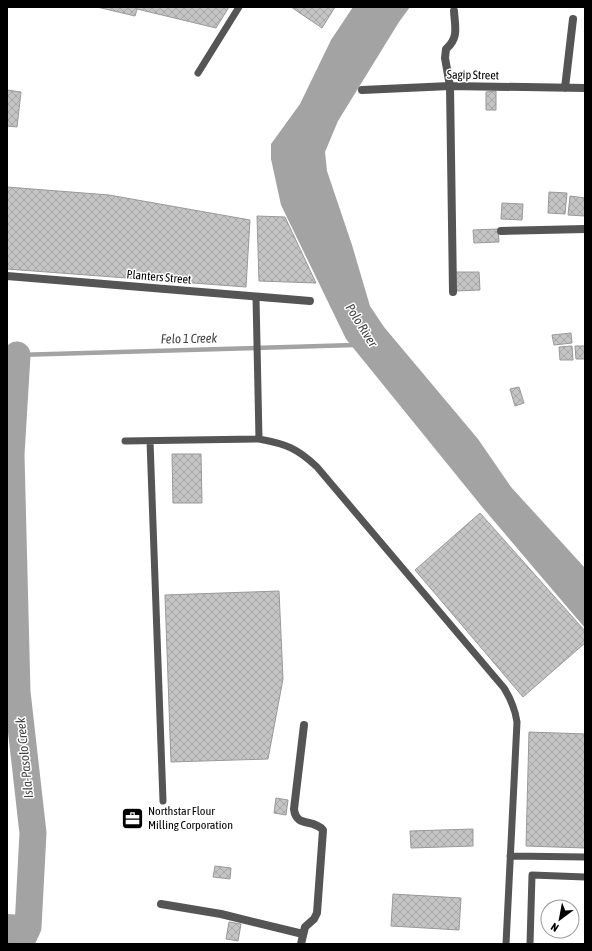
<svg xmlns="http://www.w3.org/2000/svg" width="592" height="951" font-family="'Asap Condensed',sans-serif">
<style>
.water{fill:#a3a3a3}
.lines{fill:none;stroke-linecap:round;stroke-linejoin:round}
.stream{stroke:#a3a3a3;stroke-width:4.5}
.river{stroke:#a3a3a3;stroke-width:27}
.building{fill:url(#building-cross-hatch);stroke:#999}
.service{stroke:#555;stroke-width:7}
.minor{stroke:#555;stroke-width:8}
.labels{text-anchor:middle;stroke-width:3;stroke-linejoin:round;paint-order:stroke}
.street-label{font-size:12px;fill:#000;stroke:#fff}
.poi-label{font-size:12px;fill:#000;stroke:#fff;text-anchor:start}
.water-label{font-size:13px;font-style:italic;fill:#444;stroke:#fff}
</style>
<defs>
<pattern id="building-cross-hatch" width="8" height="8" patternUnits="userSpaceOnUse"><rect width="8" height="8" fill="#c4c4c4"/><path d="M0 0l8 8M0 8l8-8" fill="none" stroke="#a7a7a7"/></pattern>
</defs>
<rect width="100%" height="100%" fill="#fff"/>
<path class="water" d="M353 7H410L399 22 338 121 325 152 327 171 352 245 370 306 384 327 478 439 511 487 585 568V628L483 508 346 339 281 205 271 159V144L300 104 331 40Z
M28 912 35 916 32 944H7V914L23 915Z"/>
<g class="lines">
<path class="stream" d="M7 354 17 355 355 345"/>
<path class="river" d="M17 355 11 455 17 692 33 833 28 927 20 944"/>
</g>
<path class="building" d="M97 7H229L216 28 137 9 135 16Z
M291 7H335L322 28Z
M7 90 21 92 17 127 7 126Z
M496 91V110H486V92Z
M7 187 109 195 250 220 246 287 7 269Z
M549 192 567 193 565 214 548 213Z
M570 196 585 198V216L568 215Z
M502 203 523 204 522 220 501 219Z
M257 216 285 217 316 283 259 281Z
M498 229 499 242 474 243 473 230Z
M455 272H479L480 290 456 291Z
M571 333 572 343 554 345 552 335Z
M572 346 573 360H560L559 347Z
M575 346H585V359H576Z
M519 387 524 403 515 406 510 389Z
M172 454H201L202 503H173Z
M480 513 585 631V643L523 697 415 570Z
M279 591 283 679 268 759 171 762 165 595Z
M529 732 585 734V848L526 846Z
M276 798 288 800 286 815 274 813Z
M473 829V846L411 848 410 831Z
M215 866 231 868 230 879 213 877Z
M393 894 461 898 459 930 391 926Z
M229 922 241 924 238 941 226 939Z"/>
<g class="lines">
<path class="service" d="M198 73 239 7
M256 297 259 439
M125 441 259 439C286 444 297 448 317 467L504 688C511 699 515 709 517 722L506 944
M150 441 163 801
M510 856 585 857
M530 944 532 875 585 877"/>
<path class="minor" d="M565 88 573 19
M362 90 450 86 585 88
M501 231 585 229
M7 276 310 301
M453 292 450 86 445 58 446 49C459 38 455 27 454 11
M161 904 221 914 303 934
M301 944 305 927 314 919 317 913 323 830C313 818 296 828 294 809L304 725"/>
</g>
<defs>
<symbol id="office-square" viewBox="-11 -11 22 22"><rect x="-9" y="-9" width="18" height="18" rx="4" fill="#000" stroke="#fff"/><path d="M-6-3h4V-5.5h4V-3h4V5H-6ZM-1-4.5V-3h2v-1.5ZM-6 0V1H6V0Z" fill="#fff"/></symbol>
</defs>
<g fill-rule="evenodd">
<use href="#office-square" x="120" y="806" width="25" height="25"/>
</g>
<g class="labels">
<g class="street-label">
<text transform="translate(473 75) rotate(1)" y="4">Sagip Street</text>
<text transform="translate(159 277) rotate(5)" y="4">Planters Street</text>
</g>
<g class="poi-label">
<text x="148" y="815">Northstar Flour<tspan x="148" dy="14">Milling Corporation</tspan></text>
</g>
<g class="water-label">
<text transform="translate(362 325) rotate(58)" y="5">Polo River</text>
<text transform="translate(189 338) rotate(-1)" y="5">Felo 1 Creek</text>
<text transform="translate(24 758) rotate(-96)" y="5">Isla-Pasolo Creek</text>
</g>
</g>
<rect width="592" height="951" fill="none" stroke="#000000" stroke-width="16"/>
<g transform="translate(560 919) rotate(212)"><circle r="19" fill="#ffffff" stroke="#999999"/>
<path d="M0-3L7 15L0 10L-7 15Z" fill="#000000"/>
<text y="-6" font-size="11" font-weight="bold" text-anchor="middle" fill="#000000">N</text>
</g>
</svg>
